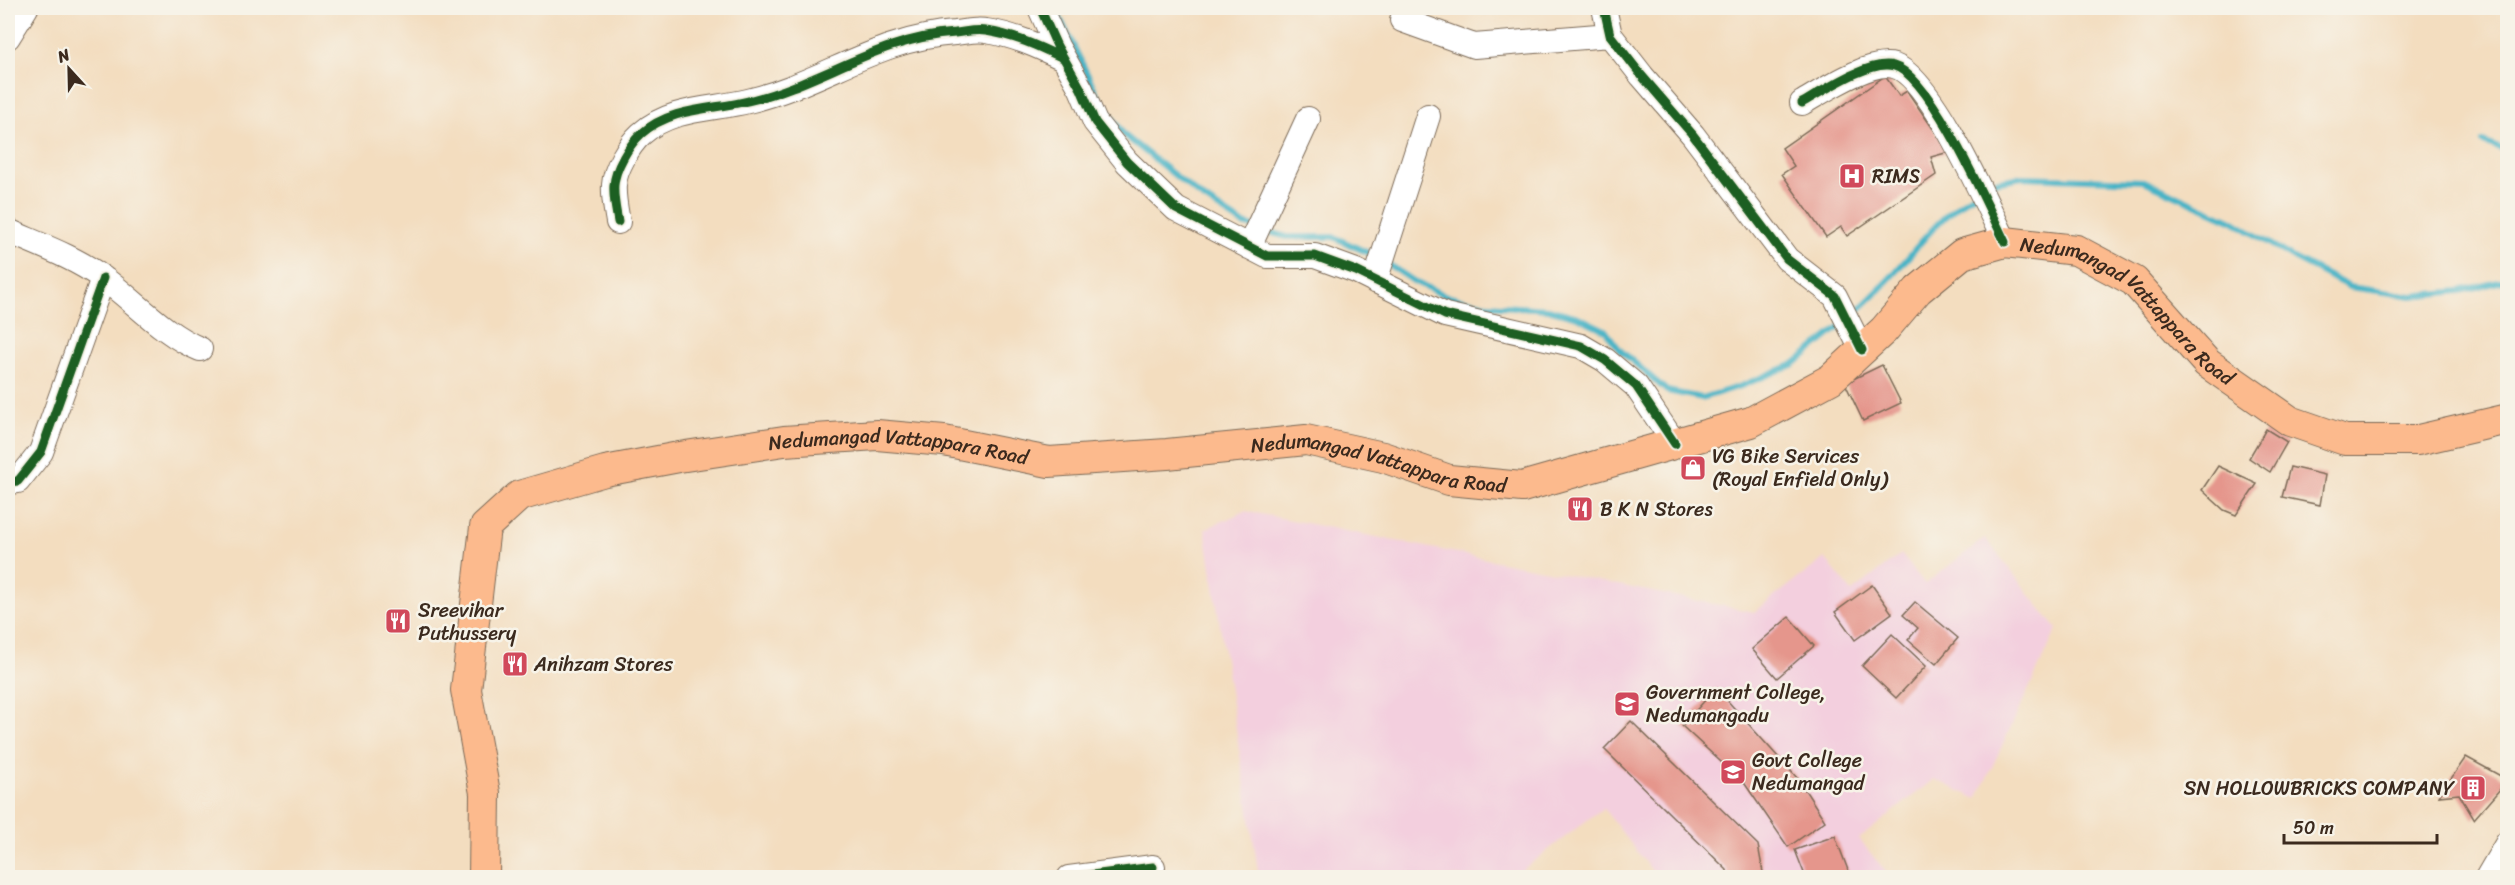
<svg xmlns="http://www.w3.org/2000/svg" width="2515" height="885" font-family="Sriracha,sans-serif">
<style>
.built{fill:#f3cfde}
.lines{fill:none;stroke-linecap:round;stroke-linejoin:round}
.stream{stroke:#49b4c6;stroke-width:6}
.building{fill:#e5968c}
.minor-casing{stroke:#7b6956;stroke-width:26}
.major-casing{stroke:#7b6956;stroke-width:32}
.minor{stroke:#fff;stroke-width:24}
.major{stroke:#fcba8d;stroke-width:30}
.cycleway-casing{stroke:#f7f3e8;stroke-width:13}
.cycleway{stroke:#1b5e20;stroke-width:9}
.labels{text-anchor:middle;stroke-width:5;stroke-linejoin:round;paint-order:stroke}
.poi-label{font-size:20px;fill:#3b2a1e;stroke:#f7f3e8;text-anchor:start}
.street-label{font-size:20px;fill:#3b2a1e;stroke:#f7f3e8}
</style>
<rect width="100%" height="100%" fill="#f7f3e8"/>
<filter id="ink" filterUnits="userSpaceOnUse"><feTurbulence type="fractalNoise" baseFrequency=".0167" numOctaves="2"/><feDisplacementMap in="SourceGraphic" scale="12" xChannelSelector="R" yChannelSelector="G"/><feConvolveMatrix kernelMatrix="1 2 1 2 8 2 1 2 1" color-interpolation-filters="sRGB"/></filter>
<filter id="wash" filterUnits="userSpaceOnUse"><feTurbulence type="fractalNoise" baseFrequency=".008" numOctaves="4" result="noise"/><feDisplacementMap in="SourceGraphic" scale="24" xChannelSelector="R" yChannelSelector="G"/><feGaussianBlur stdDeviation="1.35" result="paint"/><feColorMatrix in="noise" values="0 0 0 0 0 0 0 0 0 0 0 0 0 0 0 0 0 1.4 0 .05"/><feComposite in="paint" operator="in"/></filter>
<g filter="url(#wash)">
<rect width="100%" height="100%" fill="#f3ddbf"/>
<path class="built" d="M1245 511 1754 612 1825 558 1852 592 1901 554 1925 584 1985 538 2057 629 1977 799 1934 779 1859 839 1890 877H1657L1603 808 1513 877H1259L1205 529Z"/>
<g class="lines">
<path class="stream" d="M1055 8 1099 98 1123 134 1203 198 1243 224 1254 227
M2483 142 2508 151
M1985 188 1994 182 2022 177 2144 181 2231 220 2295 259 2350 287 2412 296 2459 291 2508 280
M1263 230 1287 237H1334L1377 257
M1385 262 1415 282 1449 297 1487 305 1548 309 1578 317 1605 330 1620 350 1667 391 1702 398 1741 386 1794 364 1842 325
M1852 316C1864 304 1877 293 1888 280 1917 249 1939 215 1976 193"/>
</g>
<g id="blocks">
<path class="building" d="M1885 76 1899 96 1907 91 1949 152 1931 157 1936 175 1847 236 1841 227 1826 237 1782 174 1794 166 1782 148Z
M1882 365 1901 403 1863 421 1845 383Z
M2266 429 2287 442 2270 472 2249 458Z
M2218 466 2257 484 2236 515 2224 510 2202 490Z
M2290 467 2325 475 2320 505 2282 497Z
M1872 585 1892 613 1855 640 1835 612Z
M1915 602 1958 638 1936 664 1908 640 1918 628 1903 615Z
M1789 617 1814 646 1777 678 1752 649Z
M1892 634 1926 666 1896 698 1862 666Z
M1716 688 1798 779 1825 821 1788 847 1745 784 1682 726Z
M1631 721 1758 845 1764 878H1727V870L1604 749Z
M2466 757 2508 780 2474 819 2459 794 2439 796Z
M1835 836 1851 878H1806L1795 850Z"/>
</g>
</g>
<g filter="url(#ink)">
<use href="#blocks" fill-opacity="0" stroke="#7b6956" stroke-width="1.5"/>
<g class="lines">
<defs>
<path id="minor" d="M1040 8 1057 46 1081 89 1095 122 1127 162 1176 209 1267 256H1315L1356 271 1445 315 1581 346 1605 360 1636 386 1675 444
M1604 8 1610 35 1642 76 1693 135 1787 259 1835 296 1862 350
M1402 20 1474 46 1610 35
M8 37 26 8
M1802 103C1823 91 1871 59 1894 66 1930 75 1988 207 2005 242
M618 222C616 210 613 197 614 185 615 169 629 145 641 134 671 107 712 110 748 101 821 84 877 38 955 33 965 32 976 29 986 31 1014 35 1038 46 1063 58
M8 231C40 245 74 257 103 278 135 301 163 334 200 349
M1249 247 1308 119
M1375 281 1428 116
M8 482 18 481 41 452 103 278
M1069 878 1153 867
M2487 878 2508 842"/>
<g id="major">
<path id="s1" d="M484 878 485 793 466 690 485 527 519 496 605 471 679 457 784 441 877 435 944 441 1049 462 1167 454 1306 440 1383 457 1449 480 1522 487 1751 422 1831 379 1884 330 1918 290 1962 254 2005 242 2076 250 2134 281 2207 363 2290 421 2345 440H2418L2508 419"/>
</g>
</defs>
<use href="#minor" class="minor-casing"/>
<use href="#major" class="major-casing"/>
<use href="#minor" class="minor"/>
<use href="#major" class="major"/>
<defs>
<path id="cycleway" d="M1040 8 1057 46 1081 89 1095 122 1127 162 1176 209 1267 256H1315L1356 271 1445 315 1581 346 1605 360 1636 386 1675 444
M1604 8 1610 35 1642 76 1693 135 1787 259 1835 296 1862 350
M1802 103C1823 91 1871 59 1894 66 1930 75 1988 207 2005 242
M618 222C616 210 613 197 614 185 615 169 629 145 641 134 671 107 712 110 748 101 821 84 877 38 955 33 965 32 976 29 986 31 1014 35 1038 46 1063 58
M8 482 18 481 41 452 103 278
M1069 878 1153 867"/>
</defs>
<use href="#cycleway" class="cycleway-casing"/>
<use href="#cycleway" class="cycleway"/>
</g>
</g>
<defs>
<symbol id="hospital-square" viewBox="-11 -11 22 22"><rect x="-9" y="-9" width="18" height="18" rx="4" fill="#d1495b" stroke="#f7f3e8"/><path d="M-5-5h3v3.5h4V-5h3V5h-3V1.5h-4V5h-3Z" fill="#fff"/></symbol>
<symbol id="shop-square" viewBox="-11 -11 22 22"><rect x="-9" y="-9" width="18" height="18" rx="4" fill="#d1495b" stroke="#f7f3e8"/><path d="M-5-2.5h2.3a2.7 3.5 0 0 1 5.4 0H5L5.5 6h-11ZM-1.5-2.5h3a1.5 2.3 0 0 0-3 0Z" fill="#fff"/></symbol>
<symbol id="restaurant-square" viewBox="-11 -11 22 22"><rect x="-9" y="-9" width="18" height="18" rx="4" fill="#d1495b" stroke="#f7f3e8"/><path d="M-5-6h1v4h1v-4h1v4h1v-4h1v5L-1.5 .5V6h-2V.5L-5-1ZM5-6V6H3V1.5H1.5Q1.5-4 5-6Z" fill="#fff"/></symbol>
<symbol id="university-square" viewBox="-11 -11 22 22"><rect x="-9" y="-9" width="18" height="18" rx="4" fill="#d1495b" stroke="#f7f3e8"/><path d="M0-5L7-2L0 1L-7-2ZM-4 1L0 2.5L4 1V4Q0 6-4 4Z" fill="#fff"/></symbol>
<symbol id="building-square" viewBox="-11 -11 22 22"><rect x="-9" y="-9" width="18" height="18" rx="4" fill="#d1495b" stroke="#f7f3e8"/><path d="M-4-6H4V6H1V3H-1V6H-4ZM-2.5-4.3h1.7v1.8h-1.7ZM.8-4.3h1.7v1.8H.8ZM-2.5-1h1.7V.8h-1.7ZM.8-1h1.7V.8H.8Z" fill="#fff"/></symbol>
</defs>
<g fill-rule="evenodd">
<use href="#hospital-square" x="1837" y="161" width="30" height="30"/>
<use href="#shop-square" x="1678" y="453" width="30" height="30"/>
<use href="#restaurant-square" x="1565" y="494" width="30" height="30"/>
<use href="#restaurant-square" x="383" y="606" width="30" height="30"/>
<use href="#restaurant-square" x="500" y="649" width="30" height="30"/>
<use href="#university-square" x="1612" y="689" width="30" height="30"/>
<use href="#university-square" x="1718" y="757" width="30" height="30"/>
<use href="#building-square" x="2458" y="773" width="30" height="30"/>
</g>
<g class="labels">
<g class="poi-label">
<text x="1872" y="183">RIMS</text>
<text x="1712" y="463">VG Bike Services<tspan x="1712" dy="23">(Royal Enfield Only)</tspan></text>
<text x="1600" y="516">B K N Stores</text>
<text x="418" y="617">Sreevihar<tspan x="418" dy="23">Puthussery</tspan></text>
<text x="534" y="671">Anihzam Stores</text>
<text x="1646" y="699">Government College,<tspan x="1646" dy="23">Nedumangadu</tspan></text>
<text x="1752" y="767">Govt College<tspan x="1752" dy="23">Nedumangad</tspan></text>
<text x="2454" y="795" text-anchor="end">SN HOLLOWBRICKS COMPANY</text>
</g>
<g class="street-label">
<text dy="7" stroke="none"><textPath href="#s1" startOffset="2120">Nedumangad Vattappara Road</textPath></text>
<text dy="7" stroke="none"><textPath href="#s1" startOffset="786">Nedumangad Vattappara Road</textPath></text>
<text dy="7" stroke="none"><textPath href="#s1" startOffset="1272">Nedumangad Vattappara Road</textPath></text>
</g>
</g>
<rect width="2515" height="885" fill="none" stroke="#f7f3e8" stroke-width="30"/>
<g transform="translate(69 69) rotate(338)" stroke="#f7f3e8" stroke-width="4.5" paint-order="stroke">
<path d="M0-4.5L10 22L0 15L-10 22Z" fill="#3b2a1e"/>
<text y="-9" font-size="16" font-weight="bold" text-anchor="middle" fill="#3b2a1e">N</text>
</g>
<path d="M2284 834v9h153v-9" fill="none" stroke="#3b2a1e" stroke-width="3"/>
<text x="2293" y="834" font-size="18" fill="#3b2a1e" stroke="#f7f3e8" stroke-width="4.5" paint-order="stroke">50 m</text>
</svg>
